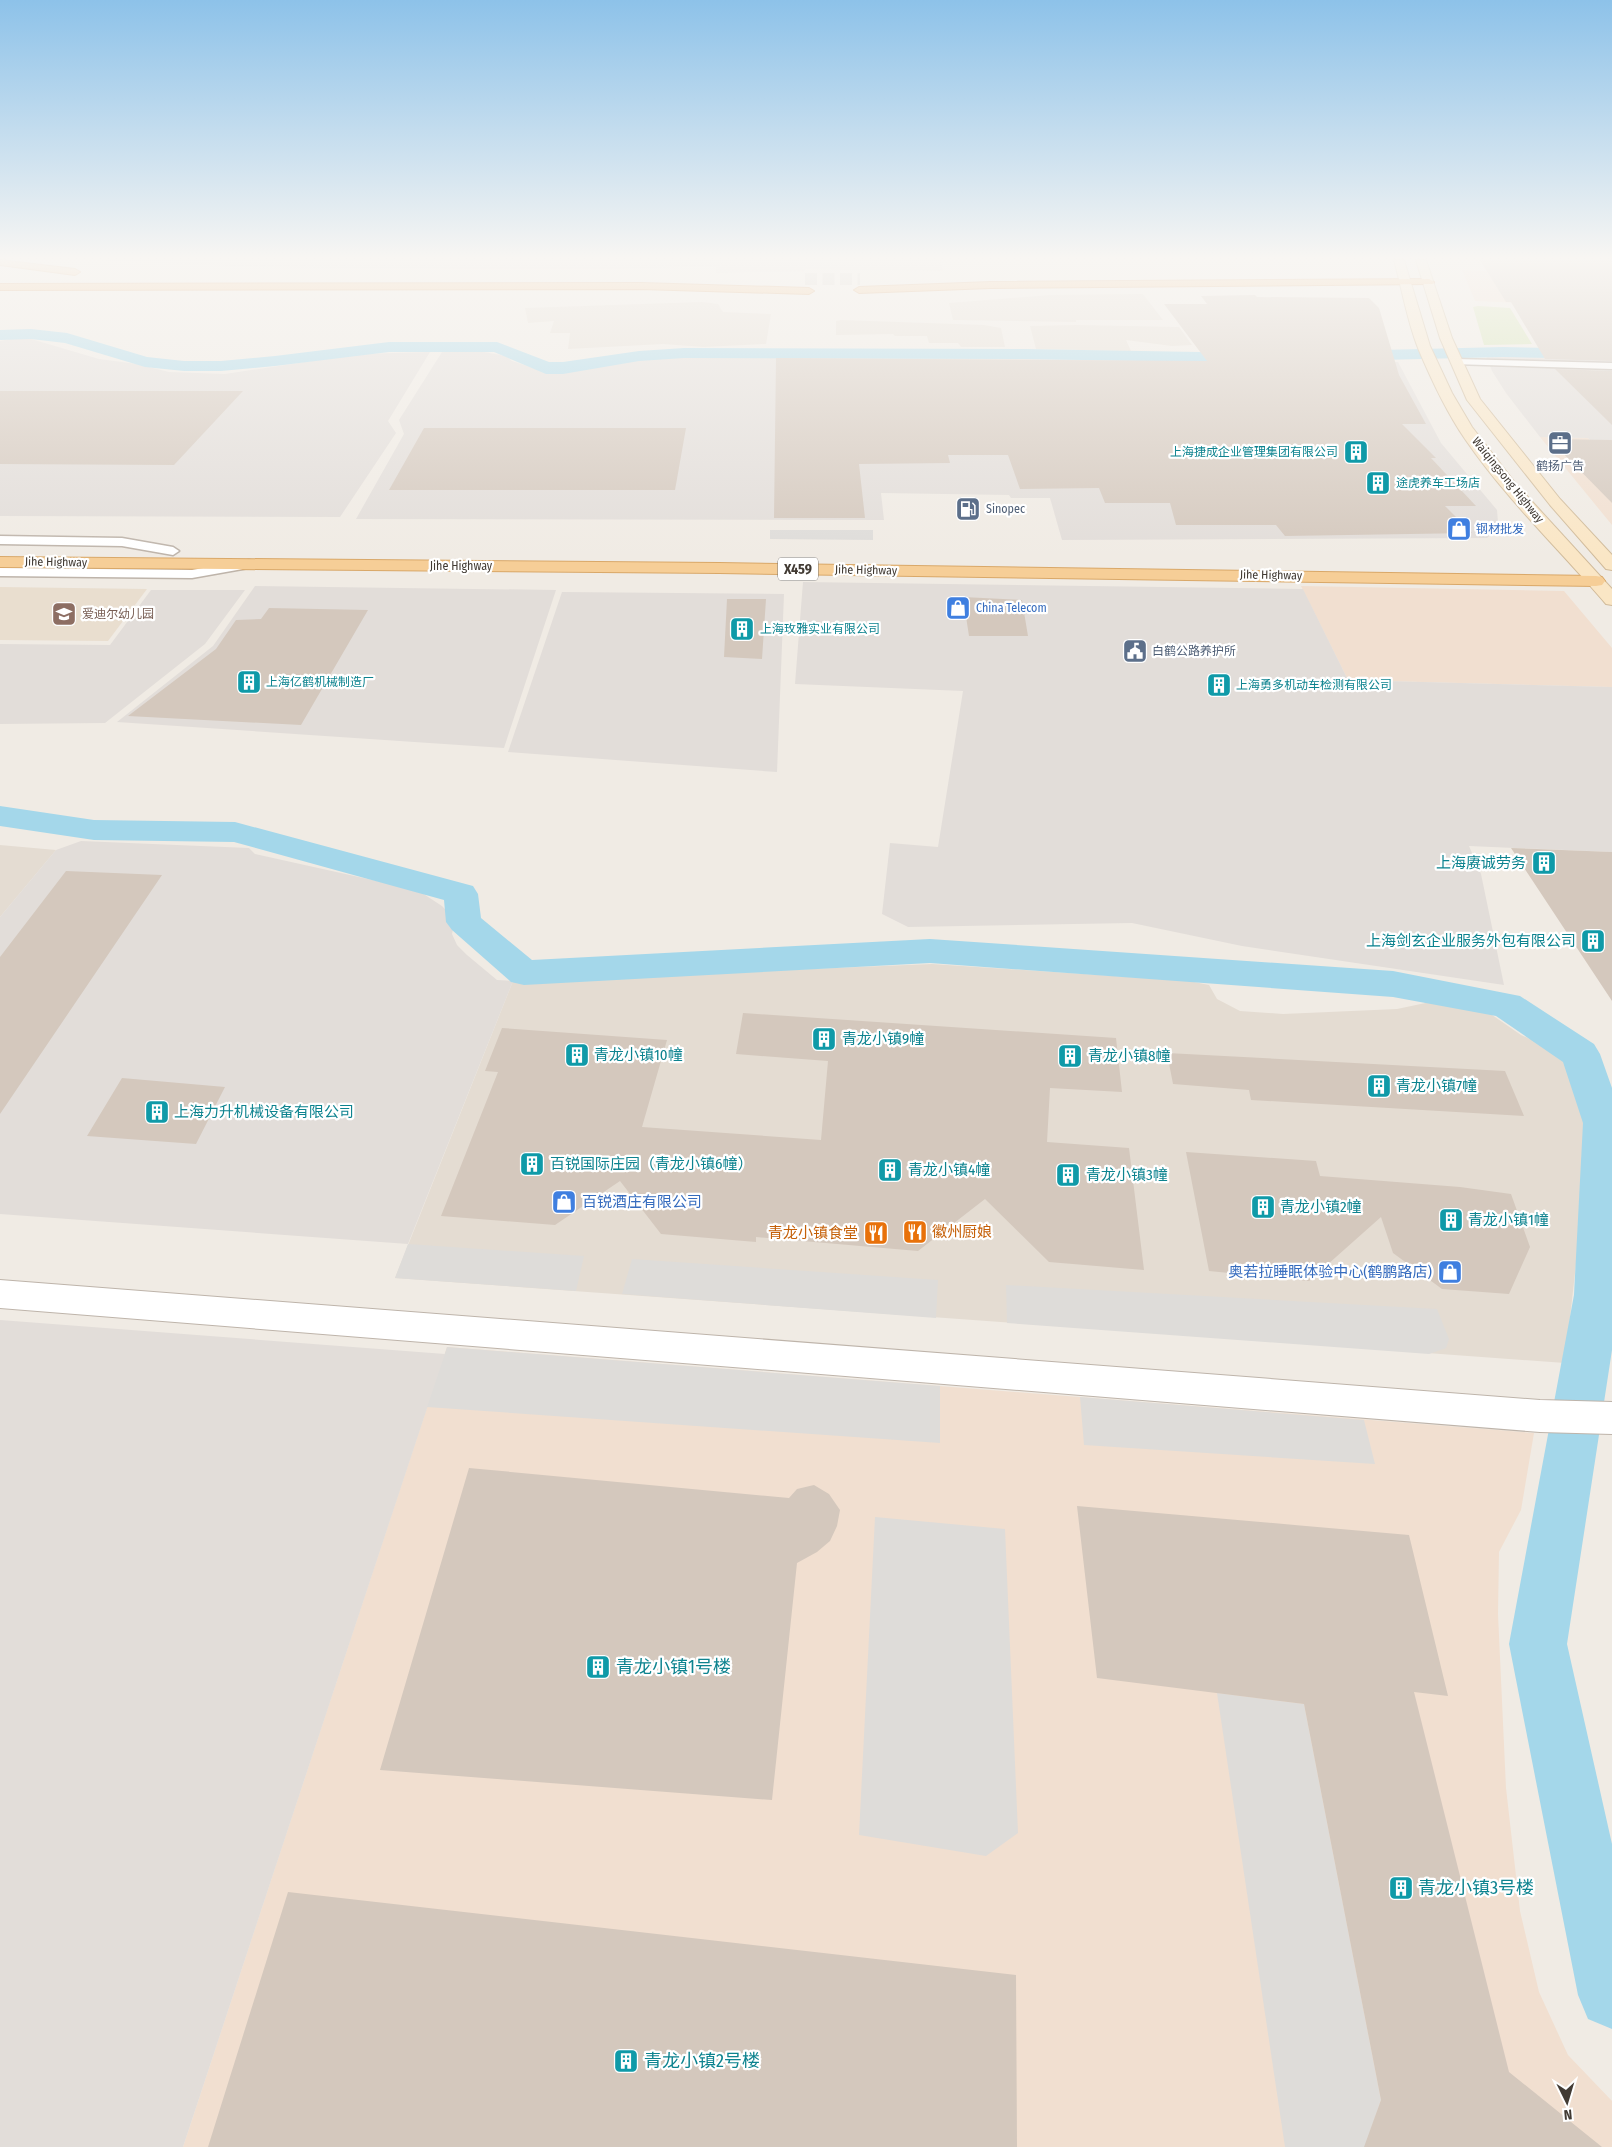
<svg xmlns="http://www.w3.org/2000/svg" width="1612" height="2147" font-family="'Fira Sans Condensed','Noto Sans SC',sans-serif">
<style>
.residential{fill:#e4dcd2}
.commercial{fill:#f1dfd0}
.industrial{fill:#e2ddd9}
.education{fill:#e9decf}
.green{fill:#d2e2af}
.parking{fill:#dedcd9}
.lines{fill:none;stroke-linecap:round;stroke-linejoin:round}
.canal{fill:#a4d7ea;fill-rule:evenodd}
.building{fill:#d4c8bd}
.motorway-tunnel{stroke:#cdc8c1;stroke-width:12;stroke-dasharray:12 5.5;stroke-linecap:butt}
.service-casing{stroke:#beb4aa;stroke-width:3}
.minor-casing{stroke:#beb4aa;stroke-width:2}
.secondary-casing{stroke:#d0ba99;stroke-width:2}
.primary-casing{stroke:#d9a869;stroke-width:2}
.motorway-casing{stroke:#d0863e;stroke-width:2}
.service{fill:#fff;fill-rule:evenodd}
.minor{fill:#fff;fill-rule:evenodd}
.secondary{fill:#fae6c5;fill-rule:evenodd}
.primary{fill:#f6ce97;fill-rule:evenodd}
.motorway{fill:#f2b46d;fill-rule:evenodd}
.labels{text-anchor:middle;stroke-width:4.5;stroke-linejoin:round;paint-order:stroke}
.far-culture-label{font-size:12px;fill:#0d838f;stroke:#fff;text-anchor:start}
.far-service-label{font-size:12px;fill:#4e5e75;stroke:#fff;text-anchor:start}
.far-street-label{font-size:12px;fill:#423b34;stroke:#fff}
.far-shop-label{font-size:12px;fill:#366cbe;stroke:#fff;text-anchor:start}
.far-education-label{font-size:12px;fill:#785e54;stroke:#fff;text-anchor:start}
.shield{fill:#fff;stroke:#7b7671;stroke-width:1}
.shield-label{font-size:14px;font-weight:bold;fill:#423b34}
.culture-label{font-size:15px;fill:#0d838f;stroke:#fff;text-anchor:start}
.shop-label{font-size:15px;fill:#366cbe;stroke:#fff;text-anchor:start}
.food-label{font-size:15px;fill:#c56008;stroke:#fff;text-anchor:start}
.near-culture-label{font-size:18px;fill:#0d838f;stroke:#fff;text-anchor:start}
</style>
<rect width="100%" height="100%" fill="#f0ebe4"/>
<path class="residential" d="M1143 294 1163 320H1076V322L953 320 949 303 1050 295Z
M702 302 718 304 723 312 771 314 766 344 704 347 663 344 568 349 570 333H550L554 321 528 323 525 308Z
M841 320 984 325 1001 328 1005 347H961L958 343H929L927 336H895L893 334 836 335V321Z
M1076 325 1179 327 1192 345 1172 346 1126 340 1131 351 1036 349 1030 326Z
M0 845 56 850 0 917Z
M932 964 1189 981 1209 985 1217 999 1240 1011 1283 1014 1397 1009 1435 1001 1482 1008 1521 1035 1564 1054 1586 1118 1581 1219 1565 1363 395 1278 513 981Z"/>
<path class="commercial" d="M1462 270 1503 272 1523 303 1475 301Z
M1540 437 1588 438 1612 461V525Z
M1301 586 1564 591 1612 648V687L1348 680Z
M447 1347 1534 1433 1521 1510 1499 1552 1498 1614 1506 1788 1520 1911 1539 1992 1568 2055 1612 2101V2147H183Z"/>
<path class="industrial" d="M95 260H940L943 271 805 269V271L716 273V266L621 269H455L254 267Z
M10 339H31L99 359 137 364 169 372 225 374 358 354 430 352 388 421 396 433 340 517 0 516V341Z
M448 349 473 350 506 356 512 361 540 370H576L635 358 686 355 1157 360 1164 375 1358 360 1398 362 1441 443 1497 510 1498 522 1495 531 1487 538 1062 540 1050 498H1011L1009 495 881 493 884 520 356 519 404 434 399 420 442 352Z
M1495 354 1612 356V461L1588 438 1540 437 1506 393 1492 371 1486 356Z
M803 582 1303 589 1348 680 1612 687V852L1469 846 1481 874 1504 985 1242 946 1132 923 908 927 882 914 890 843 938 847 963 691 795 684Z
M255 586 556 590 504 748 117 722 213 646Z
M151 590H245L205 644 105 723 0 724V644L110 645Z
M562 592 784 594 777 772 508 752Z
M81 841 249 848 255 854 404 887 422 893 442 906 455 920 452 934 457 945 467 955 497 980 513 981 408 1244 0 1214V917L56 850Z
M0 1320 445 1354 183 2147H0Z"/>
<path class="education" d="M0 587 147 589 108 641 0 640Z"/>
<path class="green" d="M1478 306 1510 308 1532 344 1484 345 1473 307Z"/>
<path class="parking" d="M775 260H823V265H775Z
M770 530H873V540L770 539Z
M408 1244 584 1256 576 1291 395 1278Z
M632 1259 938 1280 936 1318 622 1294Z
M1006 1285 1437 1309 1449 1339 1446 1348 1429 1354 1007 1323Z
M447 1347 940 1386V1443L427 1407Z
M1080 1397 1364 1420 1375 1464 1084 1445Z
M875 1517 1005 1529 1018 1833 986 1856 859 1835Z
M1217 1693 1304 1704 1381 2100 1365 2147H1285Z"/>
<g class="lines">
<path class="canal" d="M31 329 67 333 147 357 184 361H221L275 356 389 342H497L549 362H563L639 351 684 348 1024 349 1258 353 1264 354 1267 358 1264 362 1258 363 1024 359 684 358 639 361 563 374H546L494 352H389L275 366 221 371H184L145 367 65 343 31 339 0 340V330Z
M1503 347 1612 349V359L1503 357 1339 361 1333 360 1330 356 1333 352 1339 351Z
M0 806 94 820 235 822 473 886 478 894 481 918 532 960 930 939 1393 971 1520 996 1594 1044 1600 1054 1612 1088V1350L1567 1644 1612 1844V2029L1588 2019 1578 1995 1509 1644 1574 1295 1583 1123 1563 1062 1496 1016 1393 997 930 963 524 985 511 982 452 930 446 922 444 900 234 842 94 840 0 826Z"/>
</g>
<path class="building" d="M1480 260H1612V361L1545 359 1511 302H1506Z
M1255 295 1257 297 1369 298 1379 308 1399 375 1426 424H1402L1436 458H1431L1476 506H1445L1472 533 1285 536 1276 525H1176L1170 503H1105L1099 488 1020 489 1008 455H948L950 463 859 464 865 518H774L776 358 1207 361 1164 304H1207L1201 296Z
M1555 369 1612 371V425Z
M0 391H243L174 465 0 464Z
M424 428H686L675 490H389Z
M1549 439 1612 440V503Z
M963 597 1022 600 1028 636H969Z
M727 599H766L762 659 724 657Z
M269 608 368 610 301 725 128 716 216 649 236 620 261 619Z
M1511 848 1612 852V1001Z
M66 871 162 875 0 1114V957Z
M743 1013 1116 1038 1122 1092 1050 1088 1047 1142 1129 1148 1144 1270 1049 1262 985 1199 918 1251 756 1237V1242L661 1234 620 1181 555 1225 441 1216 498 1072 485 1071 502 1028 667 1040 642 1127 821 1140 828 1061 736 1054Z
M1167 1053 1505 1071 1524 1116 1251 1100 1249 1090 1173 1084Z
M122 1078 225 1087 196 1144 87 1136Z
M1186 1152 1316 1161 1320 1176 1460 1187 1511 1194 1530 1247 1509 1294 1442 1289 1393 1253 1381 1217 1309 1281 1209 1271Z
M469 1468 789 1498 797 1489 814 1485 829 1494 840 1510 837 1526 830 1541 817 1552 797 1563 772 1800 380 1770Z
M1077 1506 1409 1535 1448 1696 1414 1692 1509 2072 1602 2147H1364L1381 2100 1304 1704 1097 1678Z
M288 1892 1016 1975 1017 2147H208Z"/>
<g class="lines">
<path class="motorway-tunnel" d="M805 279H860"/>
<defs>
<path id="service" d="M1456 359 1612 363V369L1453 364V360Z
M0 536 122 538 173 547 179 551 173 555 122 546 0 544Z
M249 560 254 561 255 564 254 567 192 578 0 576V568L192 570Z"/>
<path id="minor" d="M0 1280 1540 1400 1612 1402V1434L1540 1432 0 1308Z"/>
<path id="secondary" d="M1394 260H1404L1430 346 1452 393 1472 427 1516 484 1612 589V605L1606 604C1559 549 1506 499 1465 439 1446 411 1431 379 1418 348 1407 320 1402 289 1394 260Z
M1416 260H1426L1452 338 1480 399 1560 499 1612 555V570L1606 569 1550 505 1467 400 1440 338Z"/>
<path id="primary" d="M0 557 719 563 1596 576 1602 577 1605 581 1602 585 1596 586 719 573 0 567Z"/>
<path id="motorway" d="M0 260 75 269 80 272 75 275 0 265Z
M1429 279 1434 282 1433 284 991 288 859 293 854 290 859 287 991 282Z
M641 283 809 288 814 291 809 294 641 289 0 290V284Z"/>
</defs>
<use href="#service" class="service-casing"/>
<use href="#minor" class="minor-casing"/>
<use href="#secondary" class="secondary-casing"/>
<use href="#primary" class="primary-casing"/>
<use href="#motorway" class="motorway-casing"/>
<use href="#service" class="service"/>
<use href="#minor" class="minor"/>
<use href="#secondary" class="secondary"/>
<use href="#primary" class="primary"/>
<use href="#motorway" class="motorway"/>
</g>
<linearGradient id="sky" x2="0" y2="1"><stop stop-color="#8dc2e9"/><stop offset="0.46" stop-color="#f8f6f3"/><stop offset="1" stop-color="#f8f6f3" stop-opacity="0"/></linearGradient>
<rect width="1612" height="560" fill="url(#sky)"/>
<defs>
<symbol id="office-square" viewBox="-11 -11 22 22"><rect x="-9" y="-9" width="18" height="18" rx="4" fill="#5c6f8a" stroke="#fff"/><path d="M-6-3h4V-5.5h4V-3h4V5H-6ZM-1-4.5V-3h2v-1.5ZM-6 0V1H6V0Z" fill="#fff"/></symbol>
<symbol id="building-square" viewBox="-11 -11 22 22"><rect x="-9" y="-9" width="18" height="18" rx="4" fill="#0f9aa8" stroke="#fff"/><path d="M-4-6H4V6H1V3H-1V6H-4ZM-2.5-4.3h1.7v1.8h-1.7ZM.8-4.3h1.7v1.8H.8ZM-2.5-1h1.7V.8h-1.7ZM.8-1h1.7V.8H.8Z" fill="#fff"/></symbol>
<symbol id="fuel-square" viewBox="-11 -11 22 22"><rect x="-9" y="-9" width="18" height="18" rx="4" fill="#5c6f8a" stroke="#fff"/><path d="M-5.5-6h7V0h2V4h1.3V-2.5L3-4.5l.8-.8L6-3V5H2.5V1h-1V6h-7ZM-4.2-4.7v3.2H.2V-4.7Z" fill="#fff"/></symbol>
<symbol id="shop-square" viewBox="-11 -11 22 22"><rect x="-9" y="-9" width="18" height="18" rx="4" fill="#3f7fe0" stroke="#fff"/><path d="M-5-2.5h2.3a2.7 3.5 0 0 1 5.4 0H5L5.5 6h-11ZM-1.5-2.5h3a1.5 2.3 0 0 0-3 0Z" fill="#fff"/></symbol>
<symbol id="school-square" viewBox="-11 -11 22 22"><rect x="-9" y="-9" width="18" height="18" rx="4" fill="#8d6e63" stroke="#fff"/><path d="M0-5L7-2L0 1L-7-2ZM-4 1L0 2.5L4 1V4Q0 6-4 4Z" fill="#fff"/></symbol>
<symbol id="civic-square" viewBox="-11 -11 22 22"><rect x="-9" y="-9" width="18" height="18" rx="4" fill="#5c6f8a" stroke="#fff"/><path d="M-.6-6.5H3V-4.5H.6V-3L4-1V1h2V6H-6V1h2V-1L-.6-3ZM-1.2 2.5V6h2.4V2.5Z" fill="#fff"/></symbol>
<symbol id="restaurant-square" viewBox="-11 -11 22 22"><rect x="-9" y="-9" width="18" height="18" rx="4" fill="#e8710a" stroke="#fff"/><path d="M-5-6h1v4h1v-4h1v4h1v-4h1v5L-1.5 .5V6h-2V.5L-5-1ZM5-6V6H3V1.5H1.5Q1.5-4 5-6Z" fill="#fff"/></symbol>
</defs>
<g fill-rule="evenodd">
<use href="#office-square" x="1546" y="429" width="28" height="28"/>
<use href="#building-square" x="1342" y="438" width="28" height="28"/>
<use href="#building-square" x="1364" y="469" width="28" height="28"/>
<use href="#fuel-square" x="954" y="495" width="28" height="28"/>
<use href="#shop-square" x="1445" y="515" width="28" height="28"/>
<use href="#shop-square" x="944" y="594" width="28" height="28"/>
<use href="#school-square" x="50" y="600" width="28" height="28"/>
<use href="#building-square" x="728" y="615" width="28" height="28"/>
<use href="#civic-square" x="1121" y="637" width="28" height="28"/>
<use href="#building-square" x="235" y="668" width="28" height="28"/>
<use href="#building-square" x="1205" y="671" width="28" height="28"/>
<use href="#building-square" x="1530" y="849" width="28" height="28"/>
<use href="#building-square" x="1579" y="927" width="28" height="28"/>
<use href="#building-square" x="810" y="1025" width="28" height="28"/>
<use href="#building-square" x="563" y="1041" width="28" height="28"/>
<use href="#building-square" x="1056" y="1042" width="28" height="28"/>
<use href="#building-square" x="1365" y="1072" width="28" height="28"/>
<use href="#building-square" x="143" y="1098" width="28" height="28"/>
<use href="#building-square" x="518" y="1150" width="28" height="28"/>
<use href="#building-square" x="876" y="1156" width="28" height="28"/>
<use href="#building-square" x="1054" y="1161" width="28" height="28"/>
<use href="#shop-square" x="550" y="1188" width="28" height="28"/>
<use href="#building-square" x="1249" y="1193" width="28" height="28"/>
<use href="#building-square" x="1437" y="1206" width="28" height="28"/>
<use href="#restaurant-square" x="901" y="1218" width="28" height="28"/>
<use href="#restaurant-square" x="862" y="1219" width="28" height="28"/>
<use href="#shop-square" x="1436" y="1258" width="28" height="28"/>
<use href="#building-square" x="584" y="1653" width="28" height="28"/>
<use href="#building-square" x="1387" y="1874" width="28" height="28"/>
<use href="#building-square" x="612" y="2047" width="28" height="28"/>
</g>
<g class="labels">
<g class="far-culture-label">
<text x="1338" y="456" text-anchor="end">上海捷成企业管理集团有限公司</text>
<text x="1396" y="487">途虎养车工场店</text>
<text x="760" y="633">上海玫雅实业有限公司</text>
<text x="266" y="686">上海亿鹤机械制造厂</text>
<text x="1236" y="689">上海勇多机动车检测有限公司</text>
</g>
<g class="far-service-label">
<text x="1560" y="470" text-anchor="middle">鹤扬广告</text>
<text x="986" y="513">Sinopec</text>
<text x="1152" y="655">白鹤公路养护所</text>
</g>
<g class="far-street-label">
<text transform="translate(1508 480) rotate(51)" y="4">Waiqingsong Highway</text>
<text transform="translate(56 562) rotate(1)" y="4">Jihe Highway</text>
<text x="461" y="570">Jihe Highway</text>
<text transform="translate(866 570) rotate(1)" y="4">Jihe Highway</text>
<text transform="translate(1271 575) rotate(1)" y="4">Jihe Highway</text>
</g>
<g class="far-shop-label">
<text x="1476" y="533">钢材批发</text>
<text x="976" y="612">China Telecom</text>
</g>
<g class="far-education-label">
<text x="82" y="618">爱迪尔幼儿园</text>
</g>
<rect class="shield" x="778" y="557.5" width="40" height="23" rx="4"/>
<g class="shield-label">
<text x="798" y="574">X459</text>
</g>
<g class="culture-label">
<text x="1526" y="868" text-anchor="end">上海赓诚劳务</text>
<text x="1576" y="946" text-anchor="end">上海剑玄企业服务外包有限公司</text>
<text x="842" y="1044">青龙小镇9幢</text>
<text x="594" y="1060">青龙小镇10幢</text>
<text x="1088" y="1061">青龙小镇8幢</text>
<text x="1396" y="1091">青龙小镇7幢</text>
<text x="174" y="1117">上海力升机械设备有限公司</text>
<text x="550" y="1169">百锐国际庄园（青龙小镇6幢）</text>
<text x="908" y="1175">青龙小镇4幢</text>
<text x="1086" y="1180">青龙小镇3幢</text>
<text x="1280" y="1212">青龙小镇2幢</text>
<text x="1468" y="1225">青龙小镇1幢</text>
</g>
<g class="shop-label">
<text x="582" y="1207">百锐酒庄有限公司</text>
<text x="1432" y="1277" text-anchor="end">奥若拉睡眠体验中心(鹤鹏路店)</text>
</g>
<g class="food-label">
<text x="932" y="1237">徽州厨娘</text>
<text x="858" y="1238" text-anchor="end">青龙小镇食堂</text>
</g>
<g class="near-culture-label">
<text x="616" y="1673">青龙小镇1号楼</text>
<text x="1418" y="1894">青龙小镇3号楼</text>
<text x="644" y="2067">青龙小镇2号楼</text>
</g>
</g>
<g transform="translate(1567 2102) rotate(175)" stroke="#ffffff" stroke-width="4" paint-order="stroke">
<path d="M0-4L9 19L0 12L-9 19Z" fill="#423b34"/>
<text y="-8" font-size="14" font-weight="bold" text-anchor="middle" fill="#423b34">N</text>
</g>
</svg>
